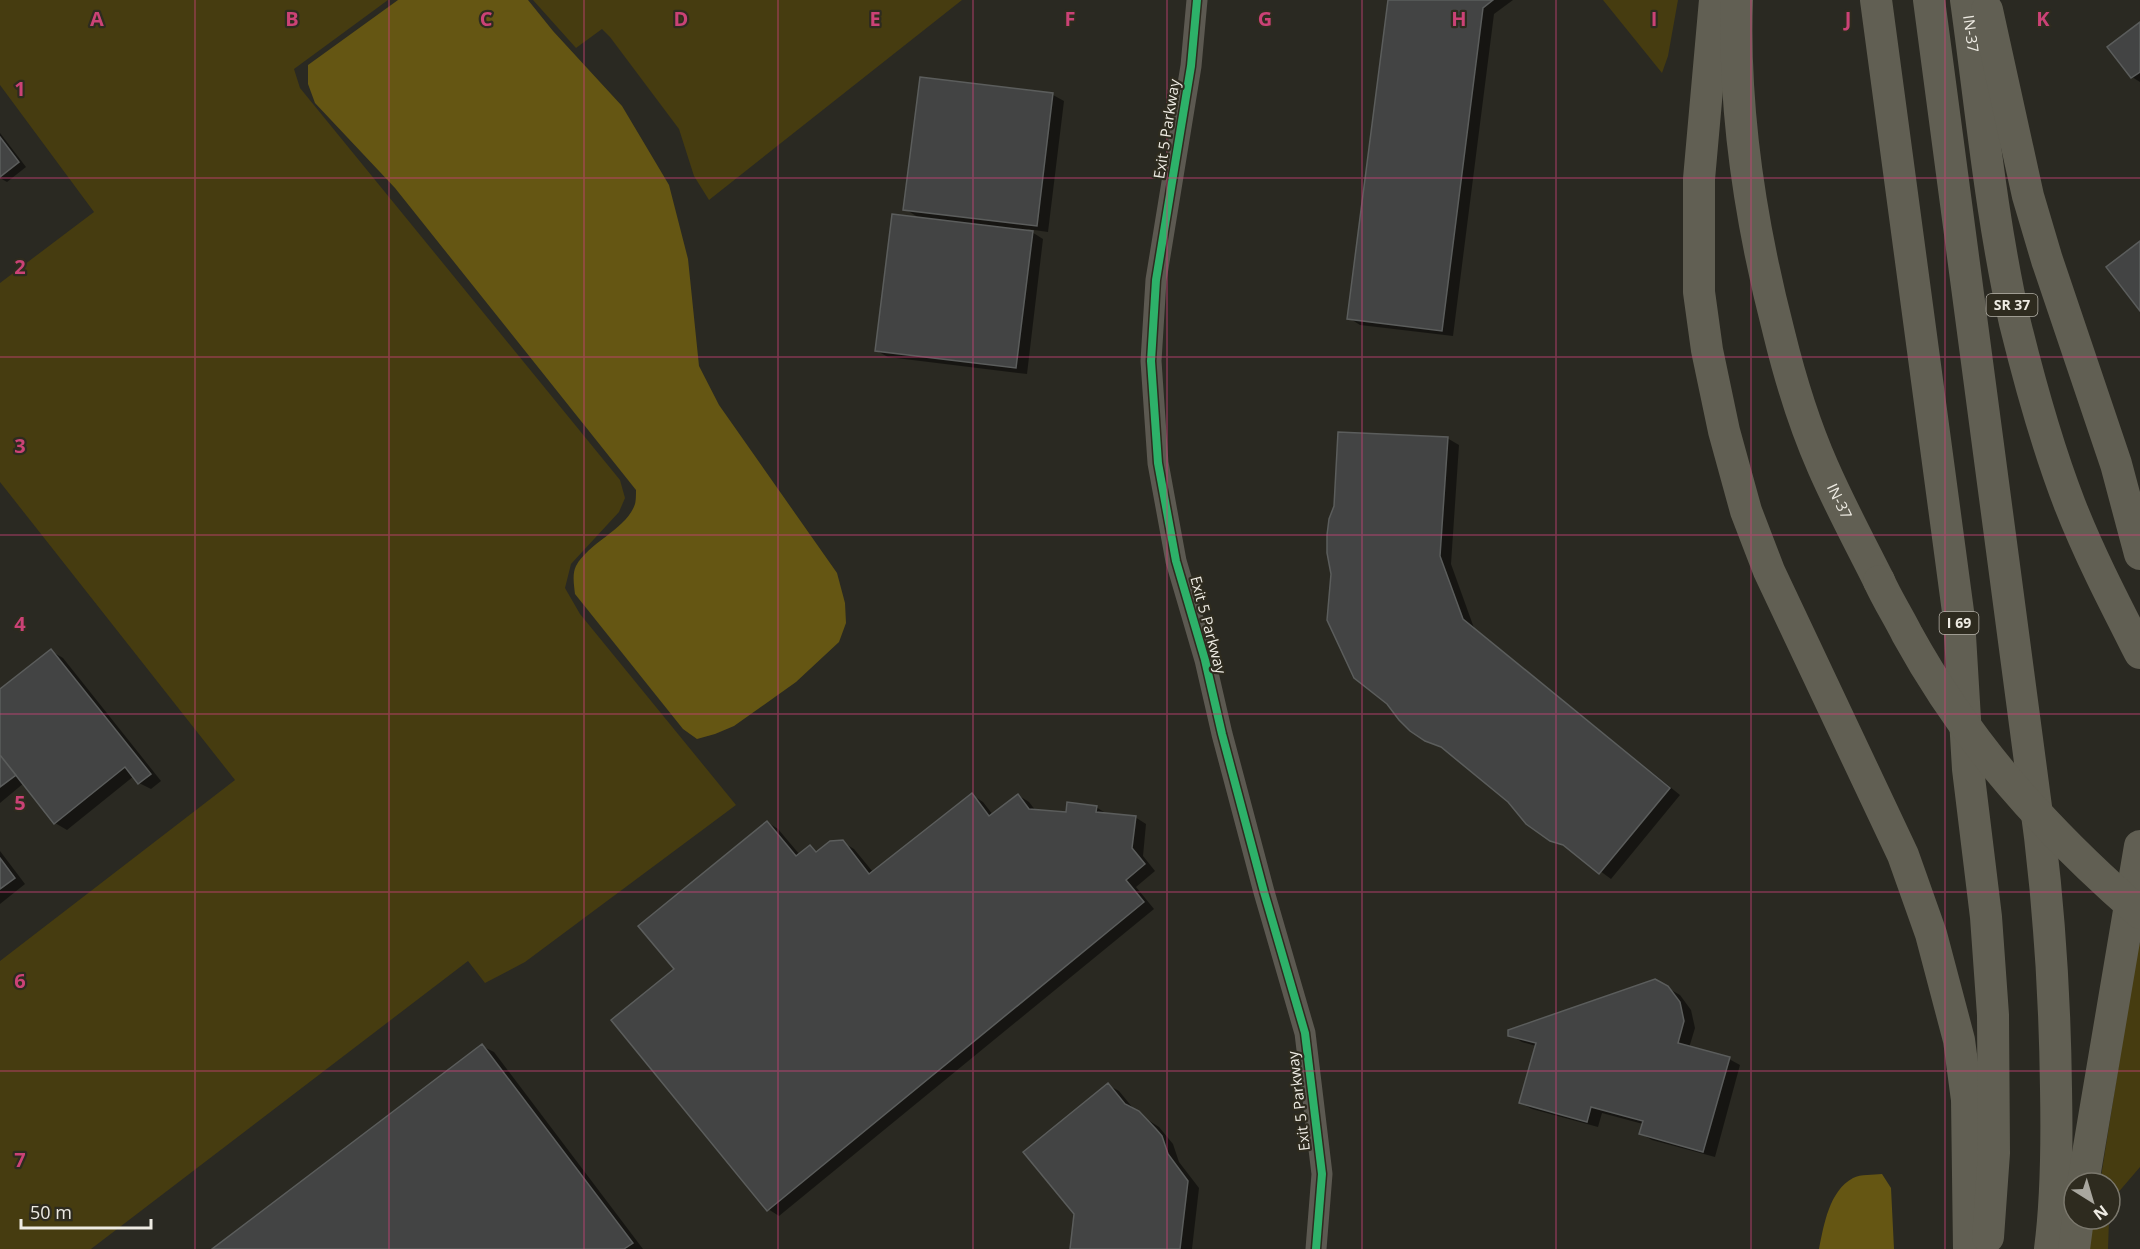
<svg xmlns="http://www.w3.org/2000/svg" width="2140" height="1249" viewBox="0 0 2140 1249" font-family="'Open Sans',sans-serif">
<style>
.green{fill:#463c10}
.water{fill:#655613}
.shadow{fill:#0007}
.building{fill:#434444;stroke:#5b5d5c;stroke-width:1.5}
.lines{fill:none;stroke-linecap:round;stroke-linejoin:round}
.minor{stroke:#5c5951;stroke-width:21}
.highway{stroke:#615f53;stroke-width:32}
.highway-bridge{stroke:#615f53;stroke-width:32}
.cycleway-casing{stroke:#2e2b1f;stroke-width:11}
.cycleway{stroke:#2db169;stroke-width:8}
.grid{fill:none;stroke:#cb4276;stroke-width:1.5;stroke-opacity:0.55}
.labels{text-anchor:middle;stroke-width:4.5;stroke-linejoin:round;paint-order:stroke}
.shield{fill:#2e2b1f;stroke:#b4b1a8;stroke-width:1.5}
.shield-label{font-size:14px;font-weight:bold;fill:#eeebe3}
.street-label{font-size:15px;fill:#eeebe3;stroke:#2e2b1f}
.grid-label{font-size:20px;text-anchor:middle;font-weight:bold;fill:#cb4276;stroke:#2e2b1f;stroke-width:4.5;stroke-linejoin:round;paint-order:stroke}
</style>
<rect width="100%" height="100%" fill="#2a2922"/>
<path class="green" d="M 0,0 L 388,0 L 294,69 L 300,88 L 620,480 L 625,498 L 619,512 L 571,564 L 565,588 L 580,614 L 736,805 L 525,962 L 485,983 L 468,961 L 91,1249 L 0,1249 L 0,961 L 235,780 L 0,482 L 0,283 L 94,212 L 0,85 Z
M 533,0 L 962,0 L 709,200 L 694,176 L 679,129 L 610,37 L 602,29 L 576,48 Z
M 1603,0 L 1678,0 L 1668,56 L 1662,73 Z
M 2138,943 L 2140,944 L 2140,1167 L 2110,1202 L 2110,1207 L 2110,1183 L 2100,1183 Z
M 2094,1219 L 2109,1219 L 2108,1249 L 2089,1249 Z"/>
<path class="water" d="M 398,0 L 528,0 L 553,31 L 622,106 L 669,185 L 688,259 L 699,366 L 719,405 L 837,573 L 845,603 L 846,623 L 839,642 L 796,682 L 734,726 L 715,734 L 697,739 L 683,729 L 575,594 C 574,585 572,574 576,566 C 589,542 627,529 635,504 C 636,501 636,494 636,490 L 395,188 L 315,103 L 308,84 L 308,65 Z
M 1882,1174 L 1891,1188 L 1894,1249 L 1819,1249 C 1824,1225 1829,1191 1853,1178 C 1861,1174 1873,1175 1882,1174 Z"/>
<path class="shadow" d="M 1390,0 L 1513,0 L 1494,14 L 1453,336 L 1360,325 L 1349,318 Z
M 2140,24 L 2140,82 L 2132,77 Z
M 1053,95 L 1064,101 L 1048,232 L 1027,229 L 1043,239 L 1027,374 L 888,357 L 877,351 L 921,219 L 905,209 Z
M 0,133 L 26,167 L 7,182 L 0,178 Z
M 1447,438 L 1459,445 L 1451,564 L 1474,628 L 1680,795 L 1611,879 L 1570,849 L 1551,840 L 1509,801 L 1447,750 L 1426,740 Z
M 51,651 L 63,658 L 161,781 L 151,789 L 139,783 L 134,776 L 67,830 L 55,823 L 24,783 L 0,803 L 0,691 Z
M 972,795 L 983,802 L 993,815 L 1018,795 L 1029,802 L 1036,811 L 1067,814 L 1096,807 L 1107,814 L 1135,817 L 1146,824 L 1143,856 L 1155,871 L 1136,887 L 1154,909 L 779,1216 L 768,1209 L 676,969 L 767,822 L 778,829 L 800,855 L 810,847 L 819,852 L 842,842 L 854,849 L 873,872 Z
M 0,851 L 25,884 L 0,904 Z
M 1655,981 L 1680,995 L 1691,1010 L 1695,1028 L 1689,1048 L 1729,1059 L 1740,1065 L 1715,1157 L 1652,1140 L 1641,1134 L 1643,1124 L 1602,1113 L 1598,1127 L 1532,1109 L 1520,1103 L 1536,1046 L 1522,1042 L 1510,1035 Z
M 482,1046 L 494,1052 L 643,1249 L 214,1249 Z
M 1108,1085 L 1119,1091 L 1137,1113 L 1159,1127 L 1173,1144 L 1179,1162 L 1199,1188 L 1192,1249 L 1071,1249 Z"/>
<path class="building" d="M 1388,0 L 1493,0 L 1483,8 L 1442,331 L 1347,319 Z
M 2140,22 L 2140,72 L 2131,78 L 2107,47 Z
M 920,77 L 1053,93 L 1037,226 L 903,210 Z
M 0,137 L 19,162 L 0,177 Z
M 892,214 L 1033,231 L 1016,368 L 875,351 Z
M 2140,241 L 2140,311 L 2106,267 Z
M 1338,432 L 1448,437 L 1440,556 L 1463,619 L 1670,788 L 1599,874 L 1563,845 L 1550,841 L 1526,824 L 1508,802 L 1441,747 L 1425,741 L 1410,731 L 1399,720 L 1387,704 L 1354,678 L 1327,620 L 1331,574 L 1327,553 L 1327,535 L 1329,519 L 1334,506 Z
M 51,649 L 151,774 L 138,784 L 125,767 L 54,824 L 0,755 L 0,689 Z
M 0,755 L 16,775 L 0,787 Z
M 972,793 L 989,816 L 1018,794 L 1029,809 L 1066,812 L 1067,802 L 1097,806 L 1096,812 L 1136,816 L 1132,848 L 1145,864 L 1126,880 L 1144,902 L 767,1211 L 611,1020 L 674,969 L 638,926 L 767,821 L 796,856 L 810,845 L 816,852 L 830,841 L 843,840 L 869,874 Z
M 0,858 L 15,878 L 0,889 Z
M 1655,979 L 1668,986 L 1680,1002 L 1684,1021 L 1678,1043 L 1730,1057 L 1703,1152 L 1639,1134 L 1643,1121 L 1591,1107 L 1587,1122 L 1519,1103 L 1536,1043 L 1508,1036 L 1508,1030 Z
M 482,1044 L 633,1243 L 624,1249 L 212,1249 Z
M 1108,1083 L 1125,1104 L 1139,1111 L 1156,1129 L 1162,1136 L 1168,1154 L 1188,1181 L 1180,1249 L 1070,1249 L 1074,1214 L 1023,1152 Z"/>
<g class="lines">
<path class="minor" d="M 1197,0 L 1191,66 L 1156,280 L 1151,361 L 1158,463 L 1176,561 L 1205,660 L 1222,734 L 1264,892 L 1305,1033 L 1322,1174 L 1316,1249"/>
<g class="highway">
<path d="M 1715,0 L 1699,179 L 1699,292 L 1707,350 L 1724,431 L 1746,511 L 1769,571 L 1903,855 L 1931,934 L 1959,1040 L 1967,1100 L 1969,1249"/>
<path id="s1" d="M 1737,0 C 1733,112 1751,225 1779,333 C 1790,378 1804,424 1823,467 C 1840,506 1860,543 1879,581"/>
<path d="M 1876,0 L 1959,619 L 1968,769 L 1986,917 L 1993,1015 L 1994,1153 L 1988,1237"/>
<path d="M 1929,0 L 2040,837 C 2050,921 2055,1004 2056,1089 C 2057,1142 2057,1196 2050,1249"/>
<path id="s2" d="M 1966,0 C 1981,108 1991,217 2015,323 C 2030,384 2047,446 2070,505 C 2090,556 2115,604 2140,653"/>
<path d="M 1987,10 L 2028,196 L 2047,260 L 2116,464 L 2140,554"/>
<path d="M 2083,1183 L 2140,846"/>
<path d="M 2074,1249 L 2078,1219"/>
</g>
<path class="highway-bridge" d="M 1879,581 C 1887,599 1898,616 1907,634 C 1968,745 2045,830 2140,913"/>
<g class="cycleway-casing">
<path id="cycleway" d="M 1197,0 L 1191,66 L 1156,280 L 1151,361 L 1158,463 L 1176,561 L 1205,660 L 1222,734 L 1264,892 L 1305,1033 L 1322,1174 L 1316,1249"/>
</g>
<use href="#cycleway" class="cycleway"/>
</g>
<path class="grid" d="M 195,0 L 195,1249M 389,0 L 389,1249M 584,0 L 584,1249M 778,0 L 778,1249M 973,0 L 973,1249M 1167,0 L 1167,1249M 1362,0 L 1362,1249M 1556,0 L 1556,1249M 1751,0 L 1751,1249M 1945,0 L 1945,1249M 0,178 L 2140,178M 0,357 L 2140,357M 0,535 L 2140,535M 0,714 L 2140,714M 0,892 L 2140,892M 0,1071 L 2140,1071"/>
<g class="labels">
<g class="shield">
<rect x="1986.5" y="294" width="51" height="22" rx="4.5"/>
<rect x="1939.5" y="612" width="39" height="22" rx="4.5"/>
</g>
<g class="shield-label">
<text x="2012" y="310">SR 37</text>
<text x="1959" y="628">I 69</text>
</g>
<g class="street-label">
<text dy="5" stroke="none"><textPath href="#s2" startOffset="34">IN-37</textPath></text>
<text transform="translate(1167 129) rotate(-81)" y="5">Exit 5 Parkway</text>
<text dy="5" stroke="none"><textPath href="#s1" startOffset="516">IN-37</textPath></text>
<text transform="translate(1208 625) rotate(75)" y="5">Exit 5 Parkway</text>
<text transform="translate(1299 1101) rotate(-97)" y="5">Exit 5 Parkway</text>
</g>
</g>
<g class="grid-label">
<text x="97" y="26">A</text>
<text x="292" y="26">B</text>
<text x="486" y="26">C</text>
<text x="681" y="26">D</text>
<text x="875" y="26">E</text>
<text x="1070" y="26">F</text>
<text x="1265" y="26">G</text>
<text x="1459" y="26">H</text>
<text x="1654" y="26">I</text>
<text x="1848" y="26">J</text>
<text x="2043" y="26">K</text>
<text x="20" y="96">1</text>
<text x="20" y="274">2</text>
<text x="20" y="453">3</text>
<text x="20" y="631">4</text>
<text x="20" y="810">5</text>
<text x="20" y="988">6</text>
<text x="20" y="1167">7</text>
</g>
<g transform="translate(2092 1201) rotate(143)"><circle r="28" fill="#2e2b1f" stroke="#7b786d" stroke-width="1.5"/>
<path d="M0-4.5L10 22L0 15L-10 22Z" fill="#a9a79f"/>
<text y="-9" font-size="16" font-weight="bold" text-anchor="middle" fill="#eeebe3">N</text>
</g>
<path d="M21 1219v9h130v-9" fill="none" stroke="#eeebe3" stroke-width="3"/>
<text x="30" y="1219" font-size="18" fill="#eeebe3" stroke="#2e2b1f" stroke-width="4.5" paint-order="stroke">50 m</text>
</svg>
